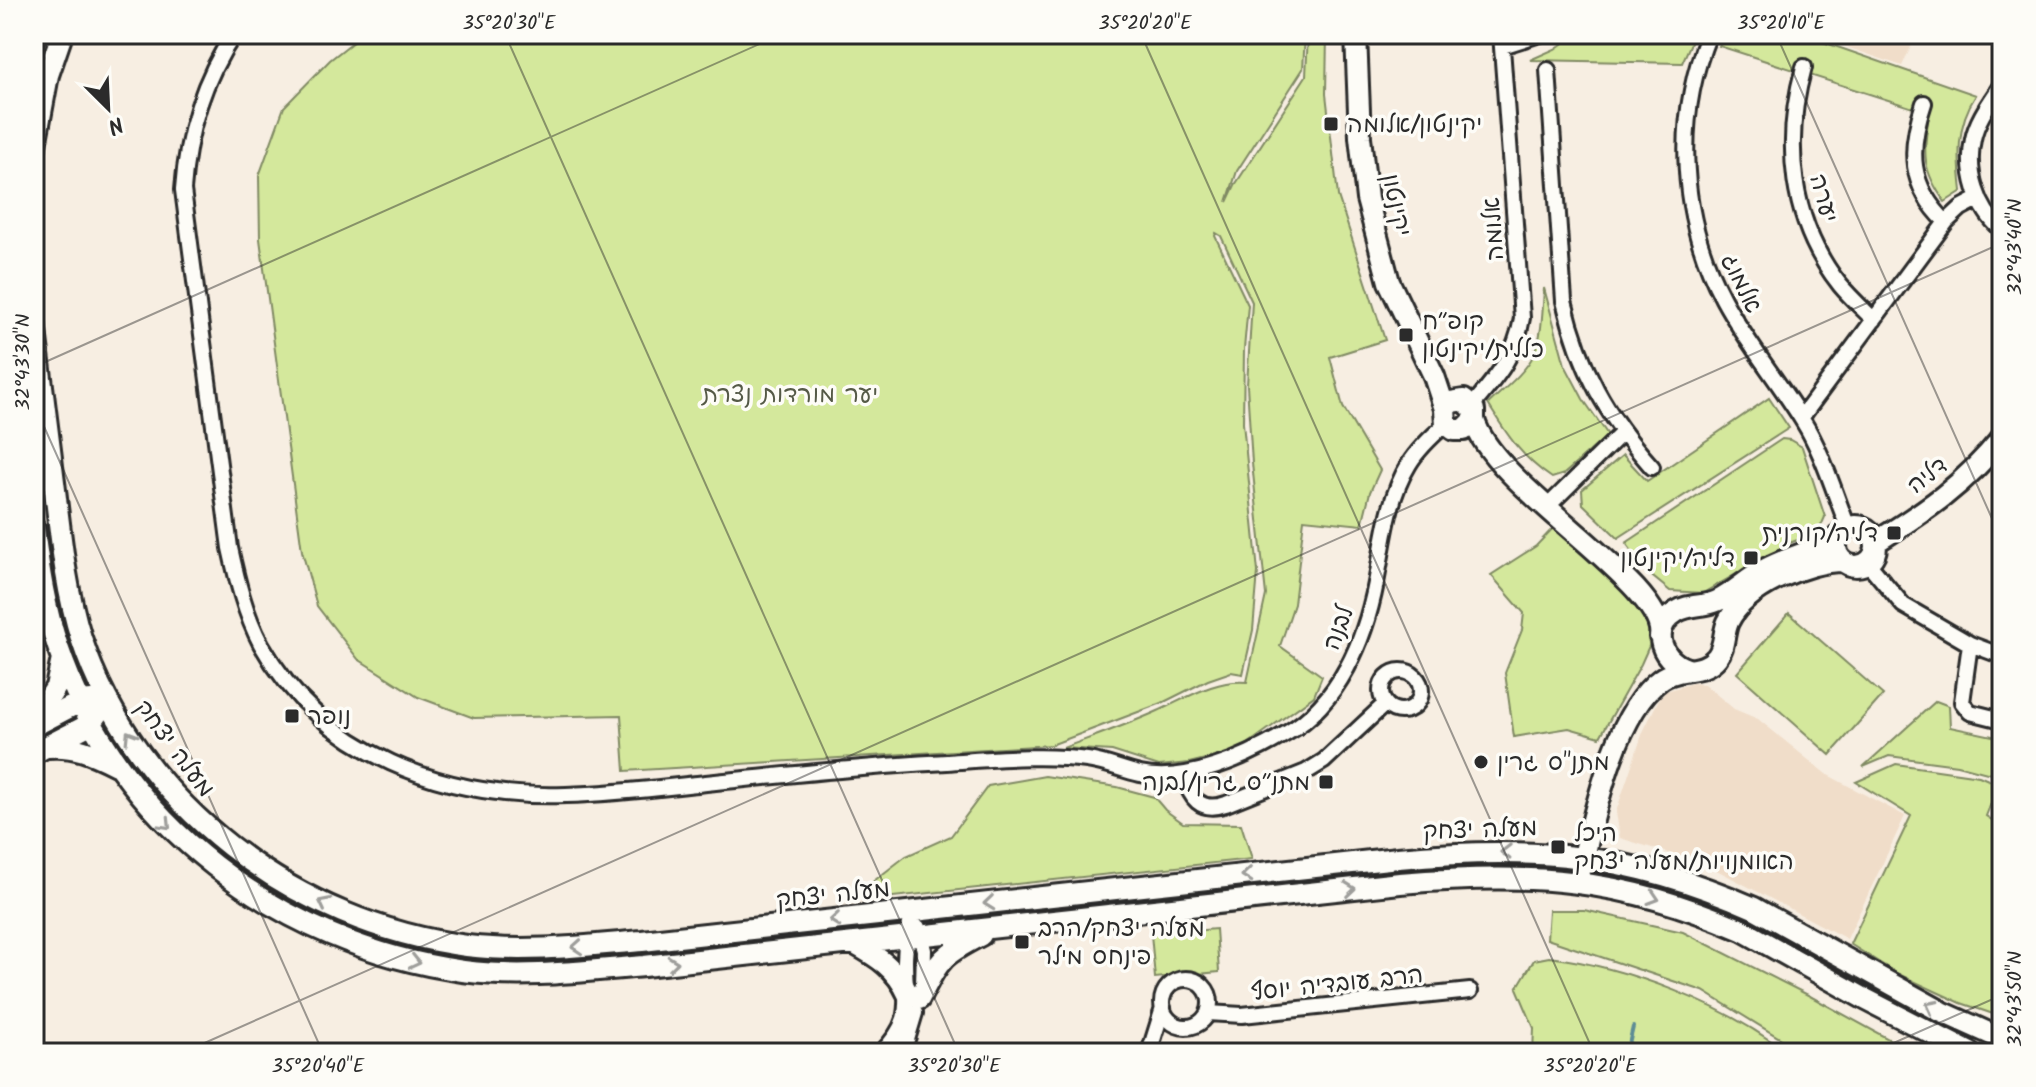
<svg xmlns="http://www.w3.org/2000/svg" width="2036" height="1087" viewBox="0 0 2036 1087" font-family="Kalam,'Playpen Sans Hebrew',sans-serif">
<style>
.built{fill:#f0ddc9}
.green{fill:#d4e89c;stroke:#808a64;stroke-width:2}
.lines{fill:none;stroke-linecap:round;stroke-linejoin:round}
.stream{stroke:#5d8c95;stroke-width:4}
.street-casing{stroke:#2b2b2b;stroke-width:20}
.secondary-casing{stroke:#2b2b2b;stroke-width:26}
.street{stroke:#fdfcf7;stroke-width:14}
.secondary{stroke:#fdfcf7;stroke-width:20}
.oneway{stroke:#9e9e9b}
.ticks{fill:none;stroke:#2b2b2b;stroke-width:2;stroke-opacity:0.45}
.poi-dot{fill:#2b2b2b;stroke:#fdfcf7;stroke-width:3}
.labels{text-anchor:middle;stroke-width:7;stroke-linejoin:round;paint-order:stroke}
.poi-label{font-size:24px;fill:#2b2b2b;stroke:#fdfcf7;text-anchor:start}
.street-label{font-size:24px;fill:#2b2b2b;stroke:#fdfcf7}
.park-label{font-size:24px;fill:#555a47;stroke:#fdfcf7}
.neatline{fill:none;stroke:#2b2b2b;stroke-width:3}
.ticks-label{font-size:20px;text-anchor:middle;fill:#2b2b2b}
</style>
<rect width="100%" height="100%" fill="#f7eee2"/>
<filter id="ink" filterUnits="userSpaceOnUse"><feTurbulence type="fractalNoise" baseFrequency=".0125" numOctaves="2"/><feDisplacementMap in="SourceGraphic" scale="16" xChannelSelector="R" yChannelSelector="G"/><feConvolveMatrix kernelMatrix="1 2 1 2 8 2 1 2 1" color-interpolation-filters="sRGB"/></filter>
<g filter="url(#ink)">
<path class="built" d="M 1809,34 L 1917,34 L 1902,66 Z
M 1693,683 L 1704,684 L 1734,709 L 1758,719 L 1826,774 L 1905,816 L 1847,939 L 1707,865 L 1620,838 L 1616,812 L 1643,732 L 1658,701 L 1666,691 Z"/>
<path class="green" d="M 363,34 L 1305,34 L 1303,69 L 1237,171 L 1227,202 L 1235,185 L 1306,76 L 1308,34 L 1327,34 L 1326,94 L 1338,196 L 1385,340 L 1330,357 L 1343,407 L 1380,470 L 1370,492 L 1362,525 L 1304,519 L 1294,604 L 1280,646 L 1322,676 L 1314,696 L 1238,751 L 1189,763 L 1159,766 L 1112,751 L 1063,748 C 1095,736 1127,725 1158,711 C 1187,698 1215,679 1247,682 L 1266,595 L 1252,463 L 1247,385 L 1252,302 L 1221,236 L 1216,233 L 1215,236 L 1248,305 L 1244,349 L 1243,423 L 1258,572 L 1253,630 L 1243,674 L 1231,672 L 1208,680 L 1162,703 L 1051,745 L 625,771 L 621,715 L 474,718 L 418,697 L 358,659 L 317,606 L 302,551 L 260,239 L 259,176 L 284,107 L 330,60 Z
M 1576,34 L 1695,34 L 1682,63 L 1530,60 L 1555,49 Z
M 1724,34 L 1800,34 L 1976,95 C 1956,125 1958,157 1962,191 L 1945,202 C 1920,167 1924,153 1929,113 L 1719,46 Z
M 1544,288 L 1565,365 L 1583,399 L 1608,435 L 1564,474 L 1552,478 C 1522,458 1507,435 1488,404 C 1539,358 1540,358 1544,288 Z
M 1769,398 L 1789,428 L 1618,538 L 1583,504 L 1582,490 L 1623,455 L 1647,481 Z
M 1782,439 L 1790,440 L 1802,447 L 1825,517 L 1818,533 L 1792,542 L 1703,593 L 1670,591 L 1648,573 L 1626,543 Z
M 1556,525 L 1651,617 L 1653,637 L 1641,664 L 1600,737 L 1569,728 L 1514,737 L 1505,673 L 1522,630 L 1524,613 L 1491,575 L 1536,546 Z
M 1789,613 L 1883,695 L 1830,755 L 1737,673 Z
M 1936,701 L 1949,706 L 1950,727 L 2002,738 L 2002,825 L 1995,816 L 2000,788 L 1995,775 L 1957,765 L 1889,756 L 1863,767 Z
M 1896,764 L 1979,776 L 1993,782 L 1993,798 L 1986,816 L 1995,822 L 2002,843 L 2002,1017 L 1961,1003 L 1896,973 L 1850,944 L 1911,816 L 1856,782 Z
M 1045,776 L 1117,787 L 1154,797 L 1165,810 L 1183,823 L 1241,824 L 1252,859 L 865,900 L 866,887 L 906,856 L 951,836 L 988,786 Z
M 1549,910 L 1584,910 L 1683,932 L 1808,995 L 1914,1053 L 1804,1053 L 1703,991 L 1547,939 Z
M 1216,929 L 1219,972 L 1155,978 L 1151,934 Z
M 1549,957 C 1627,967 1725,1004 1787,1053 L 1533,1053 L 1534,1028 L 1517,988 L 1534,960 Z
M 1238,1047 L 1352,1047 L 1378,1053 L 1219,1053 Z"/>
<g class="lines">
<path class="stream" d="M 1627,1053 L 1633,1027"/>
<g class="street-casing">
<path id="street" d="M 234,34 C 202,81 187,133 183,190 L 230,548 C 237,580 245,614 261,644 C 323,755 444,799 566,795 C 613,794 660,788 706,783 C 786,775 866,766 947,762 C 993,759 1041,754 1087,760 C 1105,762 1122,770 1140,774 C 1187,784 1247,757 1287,733 C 1339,703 1365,640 1376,583 C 1384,543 1387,500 1409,464 C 1419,448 1432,436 1446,424
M 1709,34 C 1674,119 1680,218 1723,299 C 1746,342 1777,379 1803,421 C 1823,453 1834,492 1848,527
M 1502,46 L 1540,34
M 1804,67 C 1783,142 1790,222 1840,285 C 1850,297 1863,309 1874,320
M 1548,70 L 1564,301 C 1580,369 1606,415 1652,467
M 2002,84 C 1991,101 1977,119 1973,139 C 1966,171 1977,209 2002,230
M 1924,103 C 1908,150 1909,186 1946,222
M 1472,406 C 1496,378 1516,355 1522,318 L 1501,34
M 1801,418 L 1946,222 L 1961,208 L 1978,199
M 1546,508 L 1622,433
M 1867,562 L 1903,605 L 1970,644 L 2002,656
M 1970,644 L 1962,702 L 1970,712 L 2002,720
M1381 691a20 20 0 1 1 40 0a20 20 0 1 1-40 0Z
M 1184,775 C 1190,798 1200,813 1226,804 L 1306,772 L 1324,761 L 1385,704
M 918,927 L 924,950 L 923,986
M1162 1003a24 24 0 1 1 48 0a24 24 0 1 1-48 0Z
M 1208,1013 L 1242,1015 L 1470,991
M 881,1053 C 915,1019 905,1003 905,961 C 905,944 909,928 913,912
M 903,1053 L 915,1013
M 1149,1053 L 1163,1008"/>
</g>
<g class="secondary-casing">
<path id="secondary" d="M 1356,34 L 1360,137 L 1367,199 L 1389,282 L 1434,376 L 1445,409 L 1446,424 L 1454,430 L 1464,430 L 1474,420 L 1474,410 L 1464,400 L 1451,402 L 1445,409
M 34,36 L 35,34
M 34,151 L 48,75 L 62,34
M 34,322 C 41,378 48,434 55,490 C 61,540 66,590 81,638 C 136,805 296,924 467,946 C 525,953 584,946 642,941 L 1398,858 C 1534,846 1627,852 1754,908 L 1942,1012 L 2002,1039
M 1474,420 C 1492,486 1669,586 1660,637
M1836 546a20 20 0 1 1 40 0a20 20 0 1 1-40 0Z
M 34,529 C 39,569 45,609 58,647 C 117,823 281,946 463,971 C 523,979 584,971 644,966 L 1400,883 C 1531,872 1620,877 1742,930 L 1865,999 L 1970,1053
M 1876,542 C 1927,510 1963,486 2002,438
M 1691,670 C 1662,664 1648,629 1676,612 C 1688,604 1704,607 1717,601 C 1734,593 1747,579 1764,570 C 1787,557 1814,552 1837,538
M 34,722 L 56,687 L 62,659
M 34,726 L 80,702 L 92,701
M 48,747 C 75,745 92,753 116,765
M 34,753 L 92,723 L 98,714
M 1581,869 C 1594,815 1615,712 1661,679 C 1678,666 1703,675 1717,657 C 1725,647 1723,633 1728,622 C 1745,587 1806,561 1843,561
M 853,943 C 878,957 896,968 908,994
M 919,999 C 940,959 940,956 981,935"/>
</g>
<use href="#street" class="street"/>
<use href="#secondary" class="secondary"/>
</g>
<defs><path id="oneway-chevron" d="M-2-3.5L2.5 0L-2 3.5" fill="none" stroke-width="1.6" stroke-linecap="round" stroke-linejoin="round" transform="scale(2)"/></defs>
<g class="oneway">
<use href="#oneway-chevron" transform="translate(130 736) rotate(-122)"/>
<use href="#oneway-chevron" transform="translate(166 824) rotate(46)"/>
<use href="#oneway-chevron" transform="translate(1506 852) rotate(-179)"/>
<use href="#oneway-chevron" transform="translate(1247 875) rotate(174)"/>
<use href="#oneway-chevron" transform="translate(1350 889) rotate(-6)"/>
<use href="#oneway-chevron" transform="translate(1654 898) rotate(18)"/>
<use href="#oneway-chevron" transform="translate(324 903) rotate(-153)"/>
<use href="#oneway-chevron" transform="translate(989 903) rotate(174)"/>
<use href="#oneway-chevron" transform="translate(835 920) rotate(174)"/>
<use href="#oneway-chevron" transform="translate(577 947) rotate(176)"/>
<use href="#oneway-chevron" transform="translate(415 962) rotate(13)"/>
<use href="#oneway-chevron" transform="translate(673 963) rotate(-6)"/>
<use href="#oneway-chevron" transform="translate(1931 1006) rotate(-152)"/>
</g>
</g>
<path class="ticks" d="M 505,34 L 959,1053M 1141,34 L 1594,1053M 1776,34 L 2002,541M 34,367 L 782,34M 34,404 L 323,1053M 182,1053 L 2002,243M 1871,1053 L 2002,995"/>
<g class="poi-dot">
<rect x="1323" y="116" width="16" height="16" rx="4"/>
<rect x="1398" y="327" width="16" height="16" rx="4"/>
<rect x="1886" y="525" width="16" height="16" rx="4"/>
<rect x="1743" y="550" width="16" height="16" rx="4"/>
<rect x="284" y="708" width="16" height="16" rx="4"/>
<circle cx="1481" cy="762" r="8"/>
<rect x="1318" y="774" width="16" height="16" rx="4"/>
<rect x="1550" y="839" width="16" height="16" rx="4"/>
<rect x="1014" y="934" width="16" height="16" rx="4"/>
</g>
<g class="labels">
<g class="poi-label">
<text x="1347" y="132">יקינטון/אלומה</text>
<text x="1422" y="329">קופ״ח<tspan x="1422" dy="28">כללית/יקינטון</tspan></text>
<text x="1878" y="541" text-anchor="end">דליה/קורנית</text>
<text x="1735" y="566" text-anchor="end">דליה/יקינטון</text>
<text x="308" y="724">נופר</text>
<text x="1497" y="770">מתנ"ס גרין</text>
<text x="1310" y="790" text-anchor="end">מתנ״ס גרין/לבנה</text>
<text x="1574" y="841">היכל<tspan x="1574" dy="28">האומנויות/מעלה יצחק</tspan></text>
<text x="1038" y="936">מעלה יצחק/הרב<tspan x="1038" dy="28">פינחס מילר</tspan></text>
</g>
<g class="street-label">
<text transform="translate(1824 198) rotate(75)" y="8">יערה</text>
<text transform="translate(1397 205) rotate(78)" y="8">יקינטון</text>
<text transform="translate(1493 229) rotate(-94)" y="8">אלומה</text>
<text transform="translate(1742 283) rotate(64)" y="8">אלמוג</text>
<text transform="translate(1927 475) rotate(-38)" y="8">דליה</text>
<text transform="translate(1338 628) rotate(-69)" y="8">לבנה</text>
<text transform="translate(175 748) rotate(53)" y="8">מעלה יצחק</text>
<text transform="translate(1480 829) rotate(-2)" y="8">מעלה יצחק</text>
<text transform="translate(833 894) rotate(-6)" y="8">מעלה יצחק</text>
<text transform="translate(1337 983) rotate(-6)" y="8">הרב עובדיה יוסף</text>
</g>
<g class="park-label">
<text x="790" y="402">יער מורדות נצרת</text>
</g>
</g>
<rect width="2036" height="1087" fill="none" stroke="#fdfcf7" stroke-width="88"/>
<g transform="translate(108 108) rotate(156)" stroke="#fdfcf7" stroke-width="6" paint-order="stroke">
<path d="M0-6L14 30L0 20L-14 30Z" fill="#2b2b2b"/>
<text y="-12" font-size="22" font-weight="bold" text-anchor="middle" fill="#2b2b2b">N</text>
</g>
<rect x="44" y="44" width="1948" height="999" class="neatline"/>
<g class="ticks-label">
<text x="509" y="29">35°20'30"E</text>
<text x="1145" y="29">35°20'20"E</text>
<text x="1781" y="29">35°20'10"E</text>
<text transform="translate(2014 247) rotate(-90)" y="7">32°43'40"N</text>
<text transform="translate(22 362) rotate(-90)" y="7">32°43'30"N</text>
<text transform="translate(2014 999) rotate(-90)" y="7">32°43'50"N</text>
<text x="318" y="1072">35°20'40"E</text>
<text x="954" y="1072">35°20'30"E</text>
<text x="1590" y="1072">35°20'20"E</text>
</g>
</svg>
